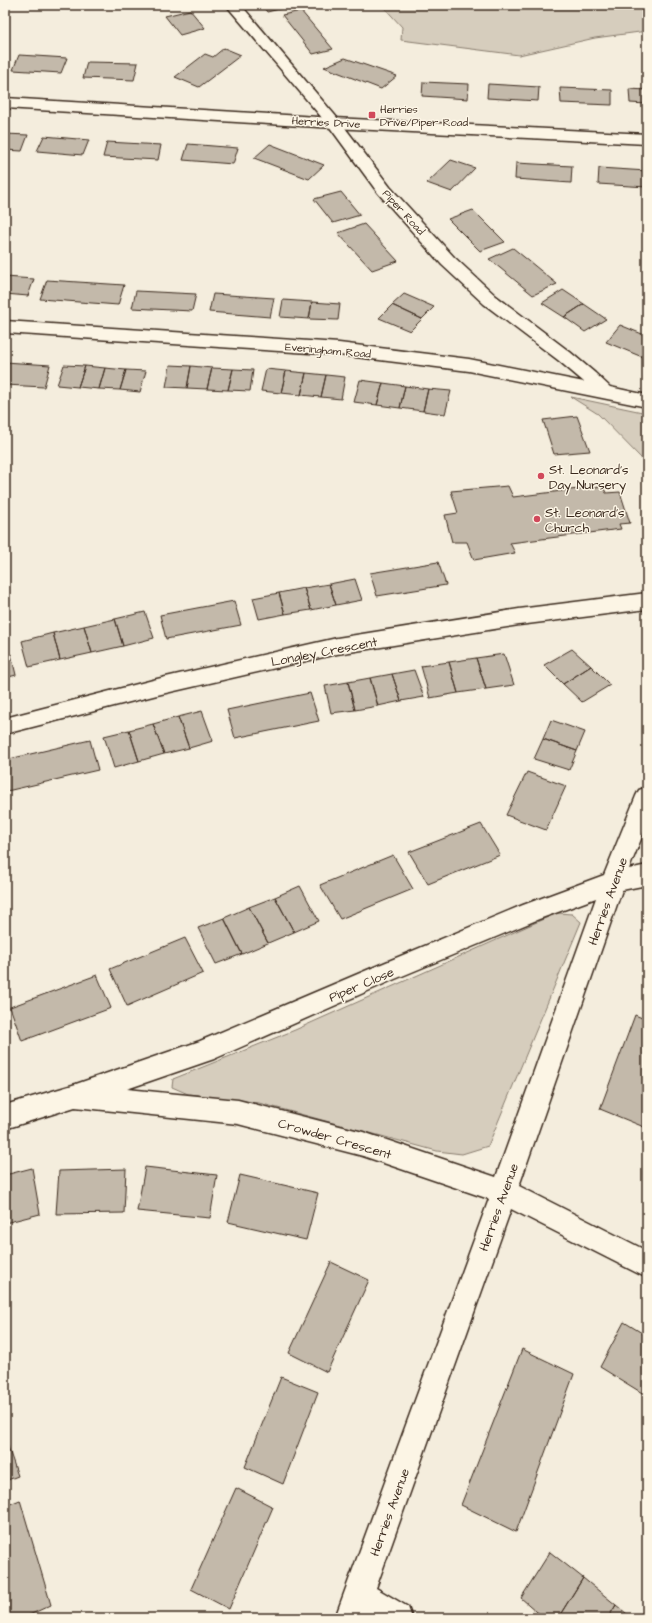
<svg xmlns="http://www.w3.org/2000/svg" width="652" height="1623" viewBox="0 0 652 1623" font-family="'Architects Daughter',sans-serif">
<style>
.green{fill:#d6cdbd;stroke:#887c6e}
.building{fill:#c3b9aa;stroke:#3b2a1e}
.lines{fill:none;stroke-linecap:round;stroke-linejoin:round}
.minor-casing{stroke:#3b2a1e;stroke-width:3}
.tertiary-casing{stroke:#3b2a1e;stroke-width:3}
.minor{fill:#fcf5e5;fill-rule:evenodd}
.tertiary{fill:#fcf5e5;fill-rule:evenodd}
.poi-dot{fill:#d1495b;stroke:#fcf5e5;stroke-width:1.5}
.labels{text-anchor:middle;stroke-width:3;stroke-linejoin:round;paint-order:stroke}
.far-poi-label{font-size:11px;fill:#3b2a1e;stroke:#fcf5e5;text-anchor:start}
.far-street-label{font-size:11px;fill:#3b2a1e;stroke:#fcf5e5}
.poi-label{font-size:13px;fill:#3b2a1e;stroke:#fcf5e5;text-anchor:start}
.street-label{font-size:13px;fill:#3b2a1e;stroke:#fcf5e5}
</style>
<rect width="100%" height="100%" fill="#f4eddd"/>
<filter id="ink" filterUnits="userSpaceOnUse"><feTurbulence type="fractalNoise" baseFrequency=".025" numOctaves="2"/><feDisplacementMap in="SourceGraphic" scale="8" xChannelSelector="R" yChannelSelector="G"/><feConvolveMatrix kernelMatrix="1 2 1 2 8 2 1 2 1" color-interpolation-filters="sRGB"/></filter>
<g filter="url(#ink)">
<path class="green" d="M 382,5 L 647,5 L 647,31 L 595,38 L 519,55 L 401,40 L 402,27 Z
M 571,397 L 647,413 L 647,470 L 643,460 L 598,414 Z
M 557,913 L 572,914 L 581,922 L 488,1146 L 462,1154 L 437,1151 L 259,1103 L 188,1094 L 172,1087 L 173,1079 L 295,1030 Z"/>
<path class="building" d="M 262,5 L 292,5 L 292,6 L 267,12 Z
M 190,10 L 205,28 L 180,35 L 165,16 Z
M 301,11 L 333,49 L 313,54 L 282,15 Z
M 224,48 L 241,55 L 199,87 L 175,77 L 205,54 L 213,57 Z
M 19,55 L 67,58 L 61,73 L 13,70 Z
M 345,58 L 397,76 L 381,89 L 324,67 Z
M 87,62 L 138,63 L 134,80 L 83,78 Z
M 423,82 L 469,84 L 468,99 L 422,96 Z
M 488,84 L 539,87 L 538,101 L 487,98 Z
M 560,88 L 612,90 L 612,105 L 561,103 Z
M 629,89 L 647,90 L 647,104 L 630,103 Z
M 5,134 L 28,135 L 22,151 L 5,150 Z
M 44,136 L 89,140 L 83,155 L 37,151 Z
M 107,142 L 161,145 L 158,160 L 103,157 Z
M 188,144 L 238,148 L 233,164 L 183,160 Z
M 270,144 L 324,165 L 309,179 L 254,158 Z
M 451,160 L 475,168 L 452,192 L 427,183 Z
M 516,163 L 572,166 L 571,183 L 515,179 Z
M 599,168 L 647,171 L 647,187 L 598,184 Z
M 341,192 L 360,215 L 333,223 L 314,199 Z
M 473,210 L 505,242 L 480,251 L 448,219 Z
M 364,224 L 398,261 L 372,270 L 338,233 Z
M 513,248 L 557,284 L 533,295 L 489,259 Z
M 5,277 L 34,279 L 28,296 L 5,294 Z
M 47,280 L 124,285 L 118,305 L 40,299 Z
M 563,290 L 584,304 L 564,317 L 542,303 Z
M 136,291 L 196,294 L 192,311 L 132,308 Z
M 213,294 L 274,298 L 270,317 L 209,312 Z
M 404,294 L 434,307 L 422,319 L 392,305 Z
M 283,300 L 312,302 L 309,319 L 280,317 Z
M 312,302 L 340,304 L 338,320 L 309,319 Z
M 584,304 L 606,319 L 585,332 L 564,317 Z
M 392,305 L 422,319 L 410,331 L 379,318 Z
M 620,325 L 647,336 L 647,359 L 606,342 Z
M 5,362 L 50,365 L 44,387 L 5,385 Z
M 64,365 L 85,366 L 78,387 L 57,385 Z
M 170,365 L 191,366 L 187,388 L 166,387 Z
M 85,366 L 105,368 L 99,389 L 78,387 Z
M 191,366 L 212,368 L 207,389 L 187,388 Z
M 105,368 L 126,370 L 120,390 L 99,389 Z
M 212,368 L 233,369 L 228,390 L 207,389 Z
M 233,369 L 253,370 L 250,391 L 228,390 Z
M 266,369 L 286,371 L 281,393 L 261,391 Z
M 126,370 L 146,371 L 140,392 L 120,390 Z
M 286,371 L 306,373 L 301,395 L 281,393 Z
M 306,373 L 326,375 L 321,397 L 301,395 Z
M 326,375 L 345,377 L 341,399 L 321,397 Z
M 360,380 L 383,383 L 377,405 L 354,402 Z
M 383,383 L 405,386 L 400,408 L 377,405 Z
M 405,386 L 428,389 L 423,411 L 400,408 Z
M 428,389 L 451,391 L 445,414 L 423,411 Z
M 577,416 L 590,451 L 554,454 L 543,420 Z
M 508,486 L 513,497 L 603,486 L 606,493 L 620,492 L 630,523 L 619,524 L 621,529 L 510,543 L 515,553 L 474,560 L 467,542 L 452,542 L 445,515 L 458,513 L 451,491 Z
M 438,562 L 446,585 L 377,596 L 370,573 Z
M 355,579 L 362,600 L 336,605 L 329,584 Z
M 329,584 L 336,605 L 311,610 L 304,588 Z
M 304,588 L 311,610 L 285,614 L 279,593 Z
M 279,593 L 285,614 L 259,619 L 253,598 Z
M 234,601 L 241,625 L 166,639 L 160,615 Z
M 145,612 L 154,638 L 123,646 L 115,619 Z
M 115,619 L 123,646 L 92,653 L 84,626 Z
M 84,626 L 92,653 L 60,660 L 53,633 Z
M 53,633 L 60,660 L 29,667 L 22,641 Z
M 572,649 L 591,666 L 563,684 L 544,665 Z
M 11,654 L 16,675 L 5,678 L 5,655 Z
M 504,654 L 514,685 L 486,689 L 476,658 Z
M 476,658 L 486,689 L 458,693 L 449,662 Z
M 449,662 L 458,693 L 430,698 L 421,666 Z
M 591,666 L 610,685 L 582,702 L 563,684 Z
M 414,670 L 424,697 L 401,701 L 392,674 Z
M 392,674 L 401,701 L 378,706 L 370,678 Z
M 370,678 L 378,706 L 355,710 L 348,682 Z
M 348,682 L 355,710 L 331,713 L 325,686 Z
M 310,693 L 319,721 L 235,738 L 227,710 Z
M 202,711 L 213,741 L 189,748 L 178,717 Z
M 178,717 L 189,748 L 164,754 L 153,724 Z
M 551,720 L 585,732 L 577,751 L 543,739 Z
M 153,724 L 164,754 L 139,761 L 129,730 Z
M 129,730 L 139,761 L 114,768 L 104,736 Z
M 543,739 L 577,751 L 569,770 L 534,759 Z
M 90,740 L 98,770 L 7,791 L 5,780 L 5,760 Z
M 527,772 L 566,786 L 546,830 L 506,815 Z
M 481,824 L 500,855 L 428,884 L 409,852 Z
M 393,855 L 413,889 L 340,919 L 320,885 Z
M 300,886 L 319,921 L 294,932 L 275,897 Z
M 275,897 L 294,932 L 268,943 L 249,907 Z
M 249,907 L 268,943 L 242,954 L 224,918 Z
M 224,918 L 242,954 L 216,964 L 198,928 Z
M 185,938 L 203,973 L 127,1006 L 110,969 Z
M 97,975 L 111,1008 L 22,1041 L 10,1007 Z
M 635,1015 L 647,1020 L 647,1118 L 644,1127 L 600,1109 Z
M 145,1167 L 217,1175 L 210,1218 L 137,1211 Z
M 32,1168 L 40,1214 L 5,1223 L 5,1175 Z
M 126,1169 L 124,1213 L 56,1214 L 59,1171 Z
M 240,1175 L 318,1193 L 306,1240 L 228,1222 Z
M 331,1262 L 369,1280 L 327,1372 L 289,1353 Z
M 624,1322 L 647,1336 L 647,1396 L 600,1367 Z
M 522,1349 L 574,1374 L 516,1532 L 461,1505 Z
M 281,1377 L 318,1392 L 283,1484 L 245,1467 Z
M 5,1438 L 18,1476 L 5,1481 Z
M 236,1488 L 273,1507 L 229,1609 L 191,1589 Z
M 20,1500 L 51,1605 L 23,1618 L 6,1618 L 5,1613 L 5,1506 Z
M 550,1552 L 583,1578 L 558,1618 L 544,1618 L 521,1598 Z
M 583,1578 L 616,1605 L 608,1618 L 558,1618 Z
M 616,1605 L 632,1618 L 608,1618 Z"/>
<g class="lines">
<g class="minor-casing">
<path id="minor" d="M 226,5 L 241,5 L 339,120 L 390,187 L 454,257 L 496,296 L 570,352 L 595,373 L 610,387 L 647,395 L 647,407 L 469,371 L 339,355 L 5,333 L 5,321 L 339,343 L 469,359 L 584,382 L 558,360 L 484,304 L 442,265 L 378,193 L 329,126 Z
M 647,593 L 647,609 L 519,625 L 337,654 L 157,695 L 5,734 L 5,718 L 157,679 L 337,638 L 519,609 Z
M 647,787 L 647,824 L 629,869 L 647,865 L 647,885 L 622,890 L 519,1186 L 647,1251 L 647,1278 L 511,1209 L 376,1588 L 408,1607 L 412,1618 L 369,1618 L 366,1616 L 365,1618 L 335,1618 L 489,1199 L 363,1156 L 238,1124 L 75,1107 L 5,1129 L 5,1105 L 76,1084 L 200,1041 L 379,965 L 523,905 L 604,875 L 636,796 L 639,790 ZM 596,898 L 496,1177 L 363,1132 L 238,1100 L 127,1089 L 214,1059 L 395,979 L 539,919 Z"/>
</g>
<g class="tertiary-casing">
<path id="tertiary" d="M 5,98 L 334,118 L 647,134 L 647,144 L 334,128 L 5,108 Z"/>
</g>
<use href="#minor" class="minor"/>
<use href="#tertiary" class="tertiary"/>
</g>
</g>
<g class="poi-dot">
<rect x="368" y="111" width="8" height="8" rx="2"/>
<circle cx="541" cy="476" r="4"/>
<circle cx="537" cy="519" r="4"/>
</g>
<g class="labels">
<g class="far-poi-label">
<text x="380" y="113">Herries<tspan x="380" dy="13">Drive/Piper Road</tspan></text>
</g>
<g class="far-street-label">
<text transform="translate(326 122) rotate(3)" y="4">Herries Drive</text>
<text transform="translate(404 212) rotate(48)" y="4">Piper Road</text>
<text transform="translate(328 350) rotate(5)" y="4">Everingham Road</text>
</g>
<g class="poi-label">
<text x="549" y="474">St. Leonard's<tspan x="549" dy="15">Day Nursery</tspan></text>
<text x="545" y="517">St. Leonard's<tspan x="545" dy="15">Church</tspan></text>
</g>
<g class="street-label">
<text transform="translate(324 651) rotate(-11)" y="5">Longley Crescent</text>
<text transform="translate(607 901) rotate(-70)" y="5">Herries Avenue</text>
<text transform="translate(361 984) rotate(-23)" y="5">Piper Close</text>
<text transform="translate(335 1138) rotate(16)" y="5">Crowder Crescent</text>
<text transform="translate(498 1207) rotate(-70)" y="5">Herries Avenue</text>
<text transform="translate(389 1512) rotate(-70)" y="5">Herries Avenue</text>
</g>
</g>
<rect width="652" height="1623" fill="none" stroke="#fcf5e5" stroke-width="20"/>
<rect x="10" y="10" width="632" height="1603" fill="none" stroke="#3b2a1e" stroke-width="1.5" filter="url(#ink)"/>
</svg>
